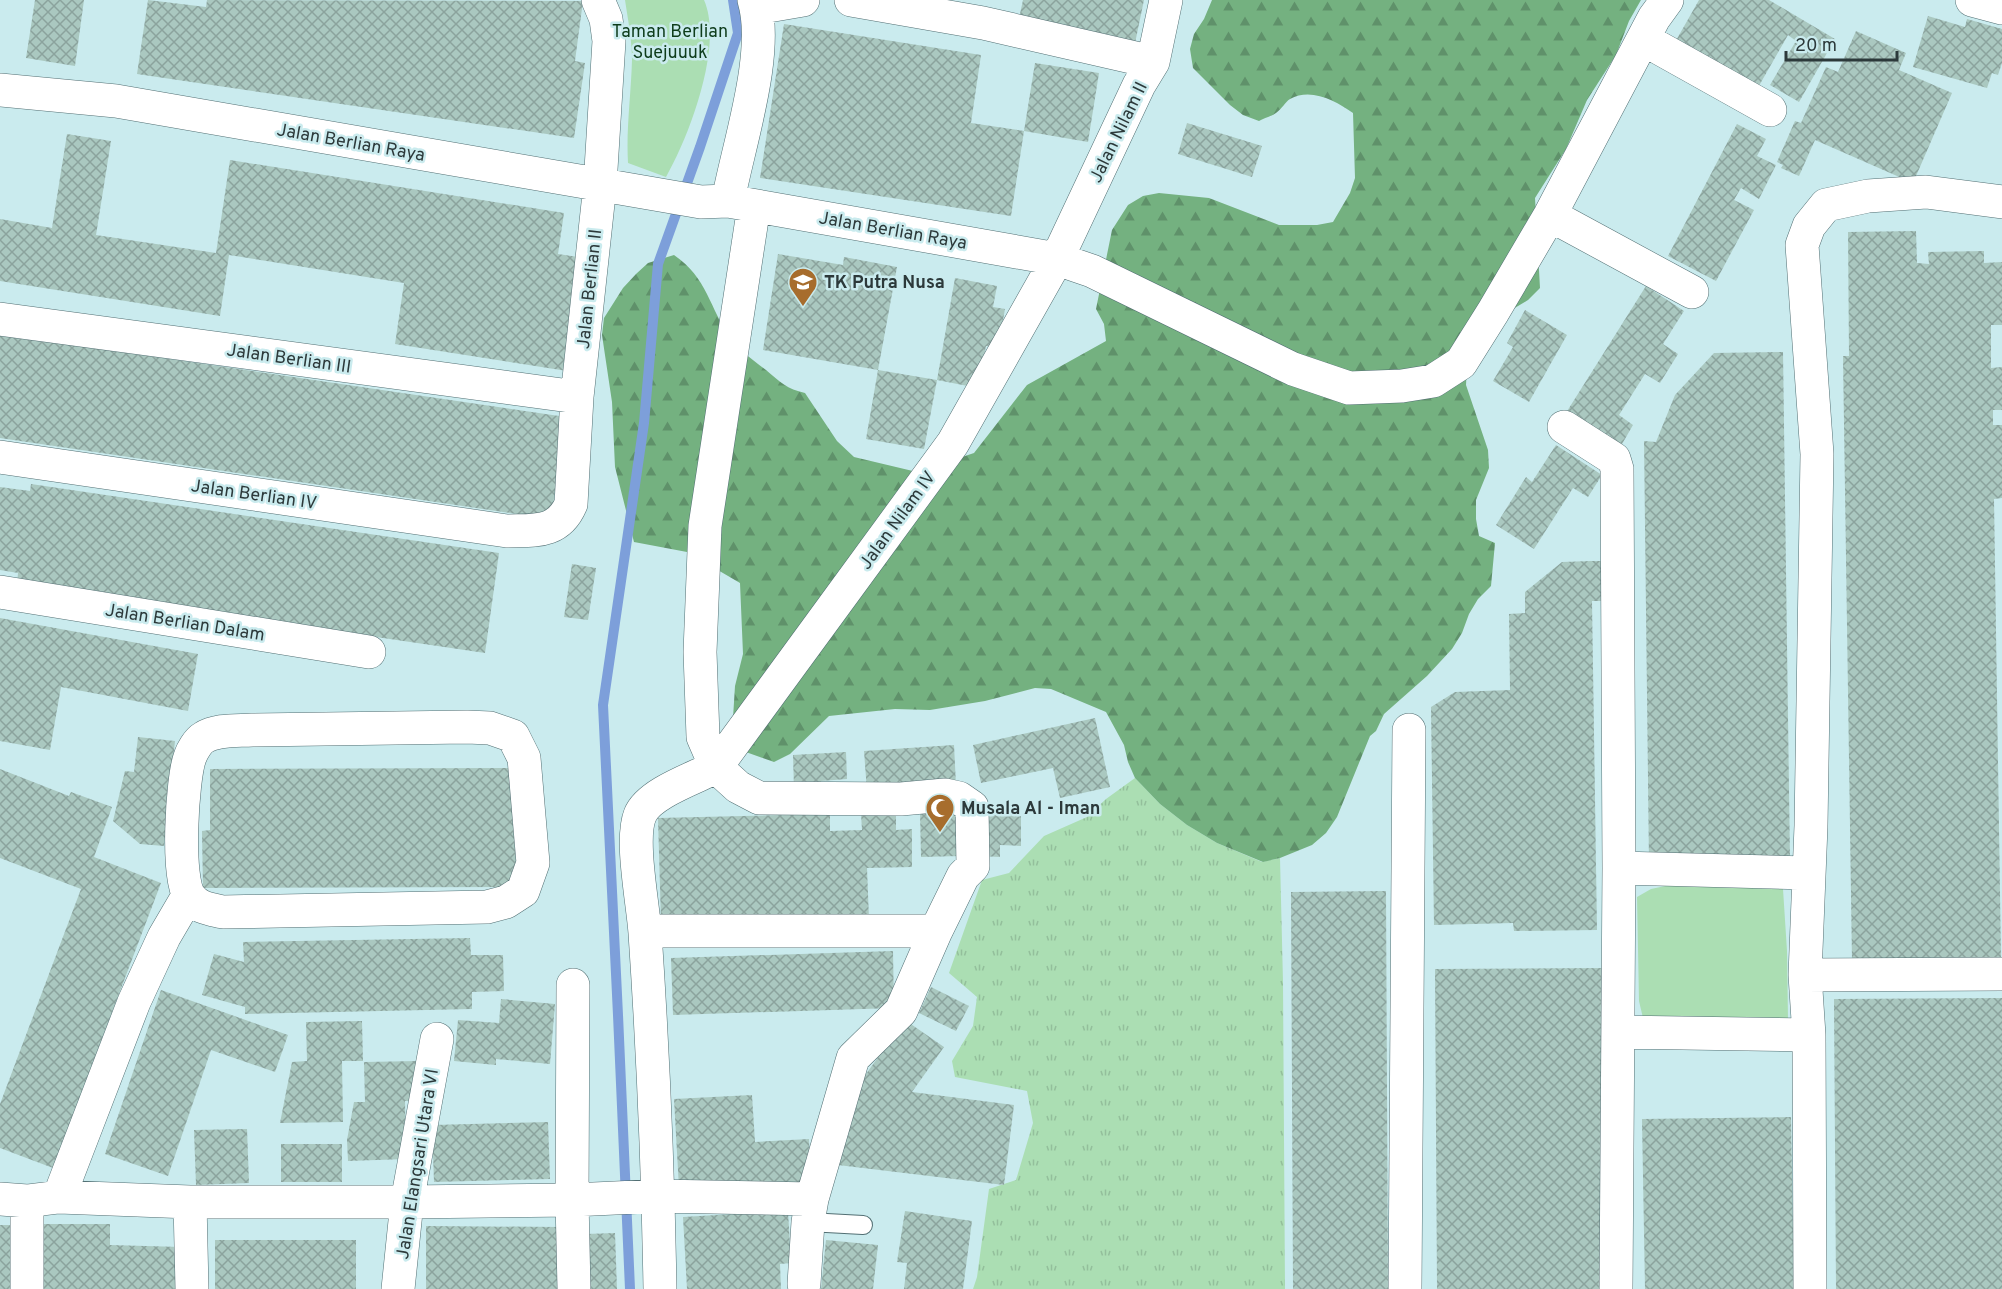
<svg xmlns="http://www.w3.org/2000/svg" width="2002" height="1289" viewBox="0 0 2002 1289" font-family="Overpass,sans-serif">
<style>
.grass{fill:url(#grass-tufts)}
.forest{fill:url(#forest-firs)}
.park{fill:#abdeb3}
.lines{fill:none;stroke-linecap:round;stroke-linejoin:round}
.stream{stroke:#7d9fda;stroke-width:10}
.building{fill:url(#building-cross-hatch)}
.service-casing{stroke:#526f73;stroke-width:20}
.minor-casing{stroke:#526f73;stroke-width:34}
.service{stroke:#fff;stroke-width:18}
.minor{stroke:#fff;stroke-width:33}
.labels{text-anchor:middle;stroke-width:5;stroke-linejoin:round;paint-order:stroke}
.park-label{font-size:18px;fill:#0e3c1b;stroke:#caebee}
.street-label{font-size:18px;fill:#2c393a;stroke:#caebee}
.poi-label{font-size:18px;font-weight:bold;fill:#2c393a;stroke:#caebee;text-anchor:start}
</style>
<defs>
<pattern id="grass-tufts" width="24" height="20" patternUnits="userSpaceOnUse" patternTransform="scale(1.5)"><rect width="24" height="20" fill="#abdeb3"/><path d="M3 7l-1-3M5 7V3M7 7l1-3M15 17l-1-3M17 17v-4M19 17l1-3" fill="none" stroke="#93bf9b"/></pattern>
<pattern id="forest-firs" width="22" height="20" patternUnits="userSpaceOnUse" patternTransform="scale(1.5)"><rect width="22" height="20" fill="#74b180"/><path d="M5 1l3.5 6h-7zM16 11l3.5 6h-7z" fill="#5f916a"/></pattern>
<pattern id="building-cross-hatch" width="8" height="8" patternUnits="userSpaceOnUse" patternTransform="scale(1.5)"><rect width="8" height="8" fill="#aac8c0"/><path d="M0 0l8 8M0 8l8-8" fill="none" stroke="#8ba39d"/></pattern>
</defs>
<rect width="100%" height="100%" fill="#caebee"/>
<path class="grass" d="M 1135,778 L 1160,804 L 1187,825 L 1217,843 L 1262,862 L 1280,858 L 1283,982 L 1285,1289 L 973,1289 L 977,1277 L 989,1189 L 1016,1180 L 1033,1123 L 1027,1091 L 955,1077 L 952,1061 L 973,1026 L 977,997 L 949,973 L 982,880 L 1009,873 L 1044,836 L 1087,817 L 1106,799 Z"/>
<path class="forest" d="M 1212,0 L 1641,0 L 1629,21 L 1616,55 L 1587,100 L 1566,149 L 1535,198 L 1540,288 L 1528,300 L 1513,309 L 1467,366 L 1466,385 L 1488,450 L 1489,468 L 1476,500 L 1476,519 L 1479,536 L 1495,543 L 1491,586 L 1478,599 L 1469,614 L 1462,633 L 1452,649 L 1427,676 L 1384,714 L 1376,731 L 1370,736 L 1337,817 L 1326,833 L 1312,845 L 1280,858 L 1263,862 L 1217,843 L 1187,825 L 1160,804 L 1135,778 L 1128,762 L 1124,745 L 1106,712 L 1051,689 L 1035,688 L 985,701 L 930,710 L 895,709 L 829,716 L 790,754 L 774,762 L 743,751 L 733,718 L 735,686 L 743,654 L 740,583 L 687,552 L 634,542 L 615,467 L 612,402 L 602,335 L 604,318 L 623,288 L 636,274 L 648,263 L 674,255 C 708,278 709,308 731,339 C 740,351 754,361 766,370 C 780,382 787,389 805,393 L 837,441 L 854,457 L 917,472 L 974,453 L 1027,385 L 1106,341 L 1104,324 L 1096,309 L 1112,230 L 1128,205 L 1143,196 L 1159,193 L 1209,198 L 1279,225 L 1317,225 L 1333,222 L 1350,193 L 1355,178 L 1353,113 C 1336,101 1311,87 1290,99 C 1285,102 1282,109 1276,113 C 1272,116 1264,118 1259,121 L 1243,115 L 1230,105 L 1193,68 L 1190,49 L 1194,34 L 1204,19 Z"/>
<path class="park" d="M 625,0 L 704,0 C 724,45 689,137 666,177 L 628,163 C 626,129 631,95 632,60 C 632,40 628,20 625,0 Z
M 1670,885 L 1783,889 L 1787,951 L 1788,1020 L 1643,1018 L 1639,1001 L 1637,897 L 1651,889 Z"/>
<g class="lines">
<path class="stream" d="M 630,1289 L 618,1015 L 603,705 L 644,423 L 658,264 L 700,147 L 738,33 L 733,0"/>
</g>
<path class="building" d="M 35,0 L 84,0 L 75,66 L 26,58 Z
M 148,0 L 206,7 L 207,0 L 583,1 L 575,61 L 585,63 L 574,138 L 137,74 Z
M 1023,0 L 1144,0 L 1134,48 L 1018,23 Z
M 1699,0 L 1769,0 L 1835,39 L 1799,102 L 1770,85 L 1796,41 L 1788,35 L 1756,91 L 1674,44 Z
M 1928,16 L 1965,27 L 1967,19 L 2002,29 L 2002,63 L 1998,75 L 1992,73 L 1987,88 L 1913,67 Z
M 784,24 L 981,55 L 971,123 L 1024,131 L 1011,216 L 760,178 Z
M 1856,31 L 1906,53 L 1899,70 L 1952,93 L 1913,183 L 1815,140 L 1799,176 L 1781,168 L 1783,165 L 1777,162 L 1795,121 L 1801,123 L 1826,67 L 1838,72 Z
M 1035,63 L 1099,73 L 1088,142 L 1024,131 Z
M 1187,123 L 1262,146 L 1252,177 L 1178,154 Z
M 1737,124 L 1766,139 L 1757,156 L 1776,165 L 1759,199 L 1741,188 L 1734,200 L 1754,210 L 1716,281 L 1668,256 Z
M 67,134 L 111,141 L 96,235 L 216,253 L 230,160 L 564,213 L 558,254 L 585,258 L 567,371 L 395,344 L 404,283 L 229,255 L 220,316 L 0,281 L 0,219 L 52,228 Z
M 1916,231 L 1917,263 L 1929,264 L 1928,252 L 1984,251 L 1984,263 L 2002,262 L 2002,325 L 1991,325 L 1991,368 L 2002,367 L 2002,410 L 1993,410 L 1993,425 L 2002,425 L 2002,498 L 1994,499 L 2001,959 L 1852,961 L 1843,356 L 1849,356 L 1848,232 Z
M 778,254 L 843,265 L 844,257 L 897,267 L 878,370 L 763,350 Z
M 955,278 L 997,286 L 993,307 L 1005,309 L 998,348 L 986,346 L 978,388 L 937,380 Z
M 1646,286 L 1684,311 L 1663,344 L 1678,354 L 1660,383 L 1645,374 L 1619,415 L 1633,425 L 1618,451 L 1564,416 Z
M 1525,310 L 1567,335 L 1529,402 L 1493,381 L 1513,347 L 1507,343 Z
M 0,334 L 566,417 L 551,519 L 0,438 Z
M 1783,352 L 1790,862 L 1649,864 L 1644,441 L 1656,442 L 1675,395 L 1714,353 Z
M 878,370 L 937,380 L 924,449 L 866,439 Z
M 1556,445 L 1602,475 L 1588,497 L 1573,488 L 1534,549 L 1496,525 L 1526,477 L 1532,482 Z
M 31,484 L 499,553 L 485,653 L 17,584 L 18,573 L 0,570 L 0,487 L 30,491 Z
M 1591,561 L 1605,561 L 1606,601 L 1592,601 L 1597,930 L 1514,931 L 1513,923 L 1434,925 L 1431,707 L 1455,692 L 1510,690 L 1509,614 L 1525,613 L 1525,592 L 1562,562 Z
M 572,564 L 596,568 L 588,620 L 564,617 Z
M 0,618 L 198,654 L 188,711 L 61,687 L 50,750 L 0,741 Z
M 1095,718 L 1110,787 L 1060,798 L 1053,768 L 981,783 L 973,745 Z
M 138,737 L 175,741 L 164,846 L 140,844 L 113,821 L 125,771 L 134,772 Z
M 954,745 L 956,785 L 867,791 L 864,751 Z
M 846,752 L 847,779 L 821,781 L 822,786 L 794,788 L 793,755 Z
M 519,768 L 519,887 L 203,888 L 202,831 L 210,830 L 210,769 Z
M 0,769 L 69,796 L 71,792 L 112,807 L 94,857 L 161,883 L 53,1168 L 0,1148 L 0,1104 L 81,889 L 0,858 Z
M 920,812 L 960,812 L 961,856 L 921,857 Z
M 896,813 L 896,830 L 912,829 L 912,867 L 867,868 L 869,919 L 661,923 L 658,818 L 830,814 L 830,831 L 862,830 L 861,814 Z
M 979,814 L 1021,814 L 1021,846 L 1000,845 L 1000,857 L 979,856 Z
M 1386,891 L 1388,1289 L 1293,1289 L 1291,892 Z
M 470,938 L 471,955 L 503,955 L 504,991 L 472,992 L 472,1009 L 245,1014 L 245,1007 L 202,995 L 214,954 L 244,962 L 243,942 Z
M 893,951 L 894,1008 L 673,1015 L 671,958 Z
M 1606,968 L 1608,1289 L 1437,1289 L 1435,969 Z
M 931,987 L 969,1006 L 956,1031 L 919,1013 Z
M 161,990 L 288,1035 L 275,1072 L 211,1050 L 168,1176 L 105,1154 Z
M 2002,998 L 2002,1289 L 1836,1289 L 1834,999 Z
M 501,999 L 555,1004 L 550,1064 L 496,1059 L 496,1065 L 454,1061 L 458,1020 L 499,1023 Z
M 905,1020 L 944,1047 L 912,1092 L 1014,1105 L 1004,1185 L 838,1165 L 858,1085 Z
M 362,1021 L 363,1061 L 342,1061 L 343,1122 L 280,1123 L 292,1062 L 307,1061 L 306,1022 Z
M 419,1061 L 420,1101 L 405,1101 L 406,1159 L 348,1161 L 347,1140 L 354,1102 L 365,1102 L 364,1062 Z
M 752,1095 L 755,1142 L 809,1139 L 811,1182 L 679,1188 L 674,1099 Z
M 1791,1117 L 1794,1289 L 1645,1289 L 1642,1119 Z
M 548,1122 L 550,1179 L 434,1182 L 432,1125 Z
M 247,1129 L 249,1183 L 196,1185 L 194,1130 Z
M 281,1144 L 342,1144 L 342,1182 L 281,1182 Z
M 788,1211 L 791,1263 L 780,1264 L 781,1289 L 687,1289 L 683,1217 Z
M 905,1211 L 972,1221 L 963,1289 L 904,1289 L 907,1263 L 897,1262 Z
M 40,1224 L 110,1224 L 110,1245 L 181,1247 L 181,1289 L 40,1289 Z
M 0,1225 L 11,1225 L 10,1289 L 0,1289 Z
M 426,1226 L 559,1227 L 559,1289 L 426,1289 Z
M 615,1233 L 617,1289 L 587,1289 L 586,1234 Z
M 215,1240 L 356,1240 L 356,1289 L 215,1289 Z
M 826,1240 L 878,1245 L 873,1289 L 821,1289 Z"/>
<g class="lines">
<g class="service-casing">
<path id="service" d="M 808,1222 L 863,1225"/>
</g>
<g class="minor-casing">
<path id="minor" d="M 851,0 L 983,23 L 1153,62
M 1972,0 L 2002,8
M 756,8 L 803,0
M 1643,39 L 1770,110
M 0,90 L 116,101 L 701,202 L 728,201 L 1057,259 L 1092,271 L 1293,369 L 1349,388 L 1402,386 L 1433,381 L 1461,363 L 1493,312 L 1550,215 L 1654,18 L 1667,0
M 728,201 C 738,146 770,53 754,0
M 754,206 L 705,526 L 700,652 L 703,737 L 716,767 L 738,787 L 759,798 L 901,799 L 945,795 L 959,798 L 972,807 L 973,866 L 963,876 L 936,931 L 901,1011 L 853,1058 L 812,1199 L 808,1222 L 804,1284
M 1550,215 L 1692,292
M 0,319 L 577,397
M 1564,427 L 1614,459 L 1617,469 L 1619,868 L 1616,1289
M 0,457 L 507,531 C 535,530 558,534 571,504 L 577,397 L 600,185 L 609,41 L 606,19 L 598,0
M 0,592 L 369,652
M 467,727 L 490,728 L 513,736 L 524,758 L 533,863 L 523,891 L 506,902 L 487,907 L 223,912 C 210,909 198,908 190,897 C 176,881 182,778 190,757 C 192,751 198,741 203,738 C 217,729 237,731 252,730 Z
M 1619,868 L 1809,873
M 645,931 L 936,931
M 1805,975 L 2002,974
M 573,985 L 572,1200 L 574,1289
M 1618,1032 L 1809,1035
M 59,1197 L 134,1002 L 164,937 L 188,896
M 0,1199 L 27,1201 L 59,1197 L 190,1202 L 407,1202 L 572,1200 L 658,1196 L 812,1199
M 190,1202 L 192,1289
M 27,1289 L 27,1201
M 398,1289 L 407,1202 L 437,1039
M 660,1289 C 658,1170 653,1051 645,933 C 643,903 630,840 640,815 C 649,793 695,778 716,767 L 953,443 L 1057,259 L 1139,85 L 1153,62 L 1166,0
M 1405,1289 L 1409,730
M 1810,1289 L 1809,1035 L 1805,975 L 1811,826 L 1817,454 L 1802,245 L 1809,226 L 1826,205 L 1868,196 L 1926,192 L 2002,202"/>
</g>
<use href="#service" class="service"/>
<use href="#minor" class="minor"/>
</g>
<defs>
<g id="school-pin" transform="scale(1.5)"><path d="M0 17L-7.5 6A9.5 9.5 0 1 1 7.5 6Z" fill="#a76d2d" stroke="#caebee"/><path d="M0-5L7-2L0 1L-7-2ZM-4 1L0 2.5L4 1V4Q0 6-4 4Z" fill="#fff"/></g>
<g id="mosque-pin" transform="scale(1.5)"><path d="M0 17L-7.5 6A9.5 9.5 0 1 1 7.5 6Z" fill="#a76d2d" stroke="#caebee"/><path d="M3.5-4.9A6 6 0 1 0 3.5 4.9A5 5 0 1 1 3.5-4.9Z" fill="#fff"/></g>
</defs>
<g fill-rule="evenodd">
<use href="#school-pin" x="803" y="282"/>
<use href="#mosque-pin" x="940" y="808"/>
</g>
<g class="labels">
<g class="park-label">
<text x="670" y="37">Taman Berlian<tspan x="670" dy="21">Suejuuuk</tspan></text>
</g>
<g class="street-label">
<text transform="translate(1118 132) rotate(-64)" y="6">Jalan Nilam II</text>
<text transform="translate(351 142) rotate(10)" y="6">Jalan Berlian Raya</text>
<text transform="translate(893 230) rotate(10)" y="6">Jalan Berlian Raya</text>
<text transform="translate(589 289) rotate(-84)" y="6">Jalan Berlian II</text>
<text transform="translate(289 358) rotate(8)" y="6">Jalan Berlian III</text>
<text transform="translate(254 494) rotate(8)" y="6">Jalan Berlian IV</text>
<text transform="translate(897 520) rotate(-54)" y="6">Jalan Nilam IV</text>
<text transform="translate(185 622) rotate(9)" y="6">Jalan Berlian Dalam</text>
<text transform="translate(417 1164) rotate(-81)" y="6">Jalan Elangsari Utara VI</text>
</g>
<g class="poi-label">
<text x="824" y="288">TK Putra Nusa</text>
<text x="961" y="814">Musala Al - Iman</text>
</g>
</g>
<path d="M1786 51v9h111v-9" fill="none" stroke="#2c393a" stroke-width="3"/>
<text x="1795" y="51" font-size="18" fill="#2c393a" stroke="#caebee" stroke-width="4.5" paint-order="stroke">20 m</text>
</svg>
